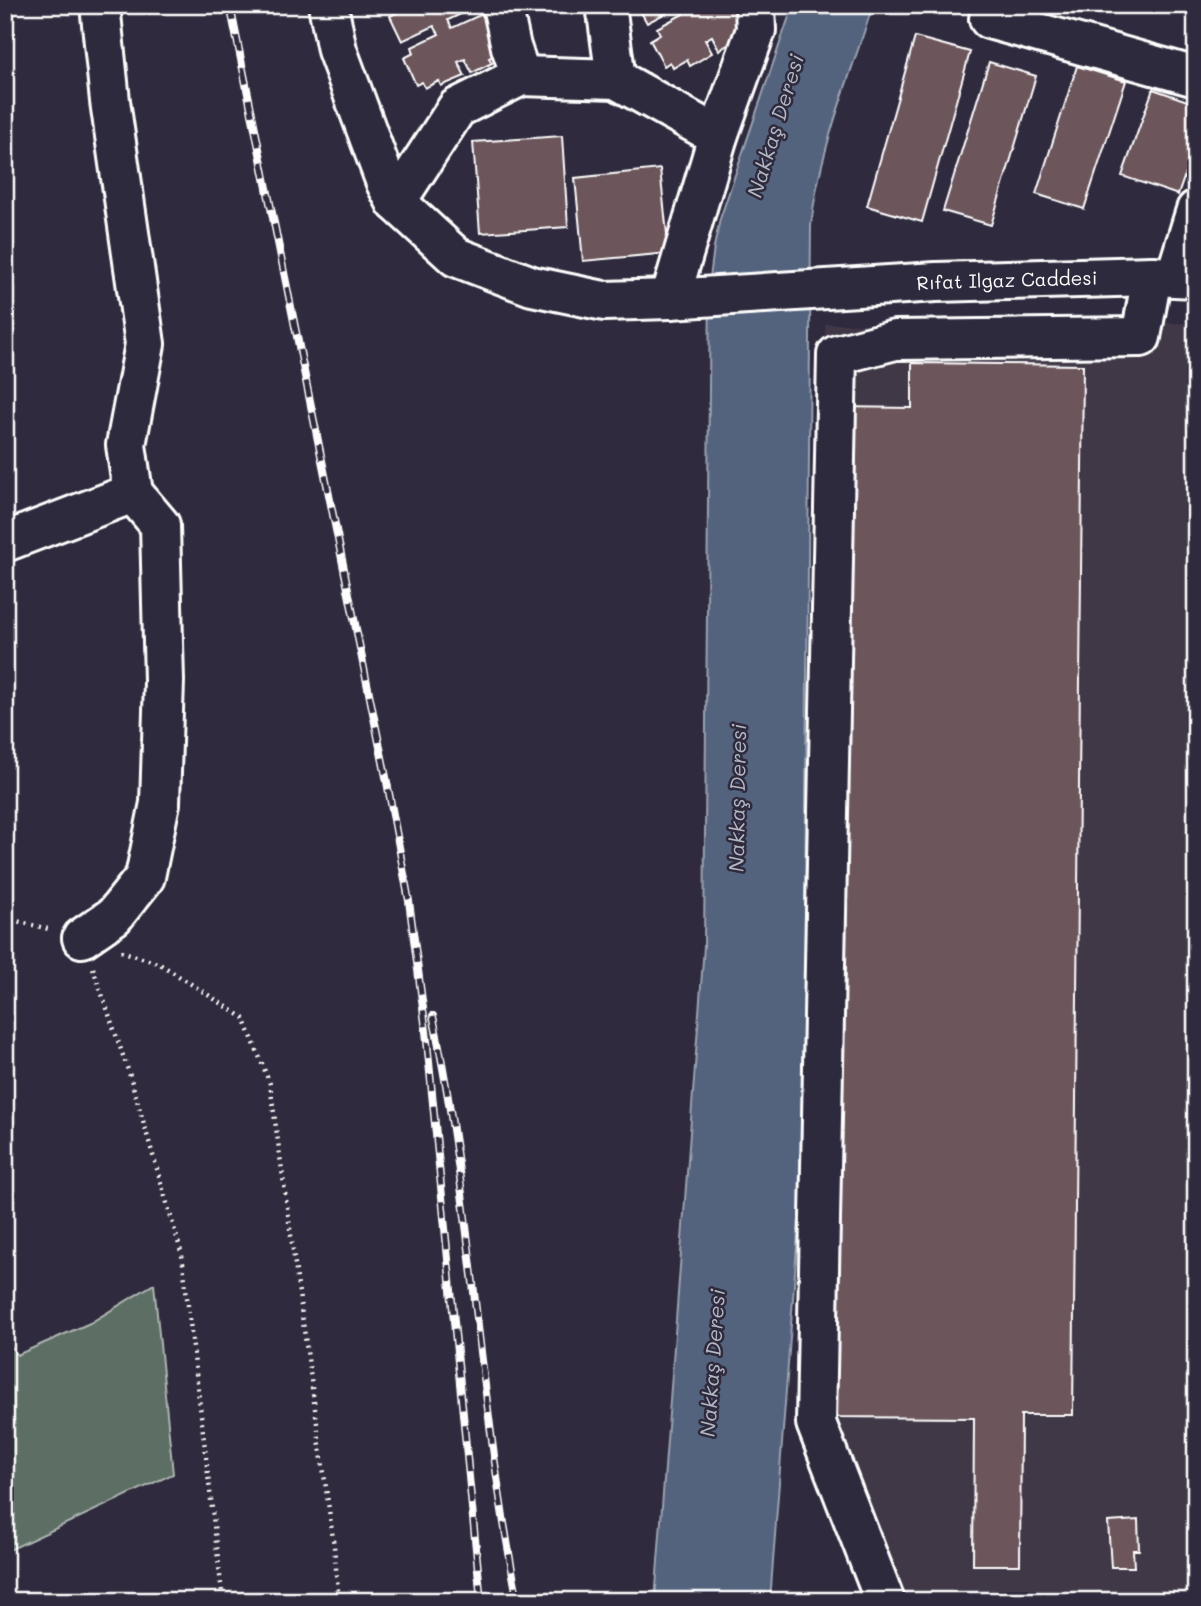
<svg xmlns="http://www.w3.org/2000/svg" width="1201" height="1606" viewBox="0 0 1201 1606" font-family="Mali,sans-serif">
<style>
.built{fill:#413746}
.green{fill:#5d6e65;stroke:#aeb6b2;stroke-width:2}
.water{fill:#53647d;stroke:#98a2b1;stroke-width:2}
.building{fill:#6c565b;stroke:#fff;stroke-width:2}
.lines{fill:none;stroke-linecap:round;stroke-linejoin:round}
.minor-casing{stroke:#fff;stroke-width:44}
.path{stroke:#fff;stroke-width:4.5;stroke-dasharray:2 5;stroke-linecap:butt}
.minor{stroke:#2f2a3d;stroke-width:38}
.rail-casing{stroke:#fff;stroke-width:8}
.rail{stroke:#2f2a3d;stroke-width:5;stroke-dasharray:16;stroke-linecap:butt}
.labels{text-anchor:middle;stroke-width:5;stroke-linejoin:round;paint-order:stroke}
.street-label{font-size:19px;fill:#fff;stroke:#2f2a3d}
.water-label{font-size:21px;font-style:italic;fill:#b2b9c4;stroke:#2f2a3d}
</style>
<rect width="100%" height="100%" fill="#2f2a3d"/>
<filter id="ink" filterUnits="userSpaceOnUse"><feTurbulence type="fractalNoise" baseFrequency=".0143" numOctaves="2"/><feDisplacementMap in="SourceGraphic" scale="14" xChannelSelector="R" yChannelSelector="G"/><feConvolveMatrix kernelMatrix="1 2 1 2 8 2 1 2 1" color-interpolation-filters="sRGB"/></filter>
<g filter="url(#ink)">
<path class="built" d="M 1196,323 L 1196,1601 L 878,1601 L 802,1406 L 825,324 Z"/>
<path class="green" d="M 154,1284 L 173,1474 L 5,1552 L 5,1338 L 17,1355 L 90,1323 Z"/>
<path class="water" d="M 793,5 L 873,5 C 850,77 819,150 811,226 L 803,1133 L 801,1193 L 770,1601 L 655,1601 L 704,946 L 710,278 L 714,247 L 720,219 Z"/>
<path class="building" d="M 392,5 L 480,5 L 448,20 L 452,28 L 482,14 L 485,20 L 490,18 L 506,50 L 489,58 L 492,63 L 472,73 L 465,59 L 458,62 L 465,76 L 441,86 L 439,81 L 425,88 L 422,82 L 416,85 L 404,58 L 414,53 L 412,47 L 439,34 L 434,26 L 402,41 L 390,16 L 396,13 Z
M 637,5 L 740,5 L 738,39 L 719,50 L 712,36 L 705,40 L 712,53 L 690,66 L 687,60 L 673,68 L 670,62 L 664,66 L 650,40 L 660,34 L 657,28 L 683,14 L 679,6 L 647,23 Z
M 915,37 L 970,52 L 922,222 L 867,206 Z
M 989,62 L 1036,76 L 991,225 L 943,211 Z
M 1077,66 L 1126,81 L 1084,209 L 1036,194 Z
M 1153,89 L 1196,104 L 1196,143 L 1178,195 L 1122,176 Z
M 562,136 L 568,227 L 480,233 L 473,142 Z
M 660,169 L 669,253 L 583,261 L 575,178 Z
M 912,363 L 1083,365 L 1073,1415 L 1021,1415 L 1020,1565 L 973,1565 L 974,1418 L 830,1417 L 840,407 L 912,408 Z
M 1138,1520 L 1139,1550 L 1133,1550 L 1134,1567 L 1111,1567 L 1108,1522 Z"/>
<g class="lines">
<g class="minor-casing">
<g id="minor">
<path id="s1" d="M 328,5 L 337,50 L 386,183 L 396,202 L 456,257 L 532,286 L 604,301 L 670,299 L 936,282 L 1152,276 L 1196,278"/>
<path d="M 502,5 L 511,47 L 521,76"/>
<path d="M 606,5 L 616,79"/>
<path d="M 989,19 L 1196,77"/>
<path d="M 396,202 L 457,108 L 521,76 L 616,79 L 718,136"/>
<path d="M 1176,275 L 1196,210"/>
<path d="M 670,299 L 718,136 L 756,30 L 755,5"/>
<path d="M 5,542 L 133,493"/>
<path d="M 82,938 L 114,916 L 145,877 L 160,803 L 164,681 L 160,525 L 133,493 L 126,445 L 145,344 L 110,101 L 100,5"/>
<path d="M 885,1601 L 816,1423 L 837,355 L 895,340 L 1141,337 L 1152,276"/>
</g>
</g>
<path class="path" d="M 5,918 L 52,930
M 121,951 L 160,964 L 244,1018 L 270,1084 L 334,1546 L 339,1601
M 93,968 L 130,1076 L 182,1255 L 223,1601"/>
<use href="#minor" class="minor"/>
<g class="rail-casing">
<path id="rail" d="M 230,5 L 387,782 L 409,901 L 426,1031 L 481,1601
M 433,1016 C 473,1209 479,1407 518,1601"/>
</g>
<use href="#rail" class="rail"/>
</g>
</g>
<g class="labels">
<g class="street-label">
<text dy="7" stroke="none"><textPath href="#s1" startOffset="849">Rıfat Ilgaz Caddesi</textPath></text>
</g>
<g class="water-label">
<text transform="translate(776 126) rotate(-73)" y="7">Nakkaş Deresi</text>
<text transform="translate(738 798) rotate(-89)" y="7">Nakkaş Deresi</text>
<text transform="translate(713 1363) rotate(-86)" y="7">Nakkaş Deresi</text>
</g>
</g>
<rect width="1201" height="1606" fill="none" stroke="#2f2a3d" stroke-width="28"/>
<rect x="14" y="14" width="1173" height="1578" fill="none" stroke="#fff" stroke-width="2.5" filter="url(#ink)"/>
</svg>
